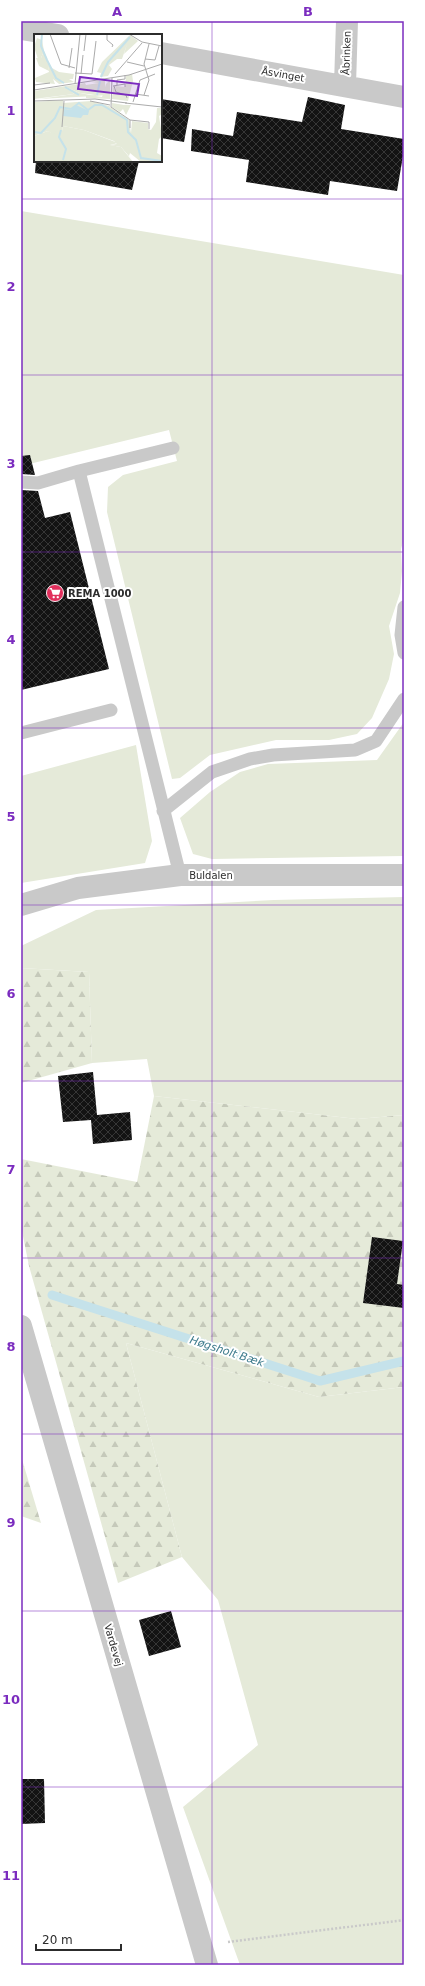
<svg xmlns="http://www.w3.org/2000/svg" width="425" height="1986" viewBox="0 0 425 1986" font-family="'DejaVu Sans',sans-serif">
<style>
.green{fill:#e5ead9}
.forest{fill:url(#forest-firs)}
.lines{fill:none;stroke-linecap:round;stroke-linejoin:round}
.stream{stroke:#c5e2ea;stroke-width:9}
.building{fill:url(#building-cross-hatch)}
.path{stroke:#c9c9c9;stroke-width:2.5;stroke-dasharray:2 2;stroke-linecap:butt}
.service{stroke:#c9c9c9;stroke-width:13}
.minor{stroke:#c9c9c9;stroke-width:22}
.tertiary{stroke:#c9c9c9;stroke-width:22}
.grid{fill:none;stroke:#7b2cbf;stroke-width:1;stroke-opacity:0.55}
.labels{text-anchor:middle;stroke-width:4;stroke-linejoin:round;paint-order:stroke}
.street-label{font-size:10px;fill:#2c2c2c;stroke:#fff}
.poi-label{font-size:10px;font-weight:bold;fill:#2c2c2c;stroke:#fff;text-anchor:start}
.water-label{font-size:11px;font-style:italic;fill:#3d7b8c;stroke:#fff}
.inset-river{fill:none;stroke:#c5e2ea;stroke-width:2}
.inset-road{fill:none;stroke:#ababab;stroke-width:1}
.view{fill:#7b2cbf;fill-opacity:0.15;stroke:#7b2cbf;stroke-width:2}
.inset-edge{fill:none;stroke:#2c2c2c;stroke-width:2}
.neatline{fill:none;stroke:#7b2cbf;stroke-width:1.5}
.grid-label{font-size:13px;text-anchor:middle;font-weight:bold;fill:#7b2cbf}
</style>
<defs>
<pattern id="forest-firs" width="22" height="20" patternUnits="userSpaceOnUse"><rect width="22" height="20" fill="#e5ead9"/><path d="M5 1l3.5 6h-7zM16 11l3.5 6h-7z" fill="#c5c9ba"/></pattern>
<pattern id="building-cross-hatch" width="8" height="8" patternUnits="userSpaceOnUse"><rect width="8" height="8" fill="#131313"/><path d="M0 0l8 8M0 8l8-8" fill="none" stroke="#363636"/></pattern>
</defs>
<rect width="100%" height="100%" fill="#fff"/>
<path class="green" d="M 21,211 L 404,275 L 404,538 L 401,549 L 402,571 L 400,593 L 389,626 L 394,654 L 389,679 L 372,718 L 357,734 L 329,740 L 276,740 L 210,755 L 180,778 L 172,779 L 107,512 L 108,487 L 123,475 L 177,461 L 169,430 L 21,466 Z
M 404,722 L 404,856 L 212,859 L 193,854 L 180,818 L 210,792 L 240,772 L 268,764 L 377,760 Z
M 136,745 L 152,841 L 145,863 L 21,883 L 21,776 Z
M 404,897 L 404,1115 L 357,1119 L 154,1096 L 147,1059 L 92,1063 L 89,972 L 21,968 L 21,946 L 96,910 L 274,900 Z
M 126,1343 L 319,1397 L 404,1387 L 404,1965 L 240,1965 L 183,1807 L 258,1745 L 218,1600 L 182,1557 Z"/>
<path class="forest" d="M 21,968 L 89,972 L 92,1063 L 21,1083 Z
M 154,1096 L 357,1119 L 404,1115 L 404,1387 L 319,1397 L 126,1343 L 182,1557 L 118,1583 L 29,1266 L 21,1226 L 21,1159 L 137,1182 Z
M 21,1456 L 41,1523 L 21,1516 Z"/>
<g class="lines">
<path class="stream" d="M 52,1295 L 320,1381 L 404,1361"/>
</g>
<path class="building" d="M 308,97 L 345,105 L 341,129 L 404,139 L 404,150 L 397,191 L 330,181 L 328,195 L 246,182 L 249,160 L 191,151 L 192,129 L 233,136 L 237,112 L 302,122 Z
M 161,99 L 191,104 L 184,142 L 161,138 Z
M 36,161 L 139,161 L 132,190 L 35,173 Z
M 30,455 L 35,475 L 21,474 L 21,456 Z
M 21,490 L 38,491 L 45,518 L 70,512 L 109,669 L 21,690 Z
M 93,1072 L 97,1115 L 130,1112 L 132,1140 L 93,1144 L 91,1120 L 63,1122 L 58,1076 Z
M 372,1237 L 403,1241 L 397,1284 L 404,1285 L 404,1308 L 363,1303 Z
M 171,1611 L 181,1647 L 149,1656 L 139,1620 Z
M 21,1779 L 44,1779 L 45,1823 L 21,1824 Z"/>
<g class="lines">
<path class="path" d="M 228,1942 L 404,1920"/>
<path class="service" d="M 173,448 L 79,471 L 180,875
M 21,482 L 38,483 L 79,471
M 404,607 L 401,635 L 404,653
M 21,733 L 111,710
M 163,811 L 212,772 L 250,759 L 273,755 L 355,750 L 376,741 L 404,699"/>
<path class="minor" d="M 21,29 L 58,35
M 161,53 L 404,97
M 345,85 L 347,21"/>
<path class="tertiary" d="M 21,905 L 78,888 L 180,875 L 404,875
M 21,1326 L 207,1965"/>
</g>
<path class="grid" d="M 212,21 L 212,1965M 21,199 L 404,199M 21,375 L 404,375M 21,552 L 404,552M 21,728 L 404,728M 21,905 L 404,905M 21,1081 L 404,1081M 21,1258 L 404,1258M 21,1434 L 404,1434M 21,1611 L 404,1611M 21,1787 L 404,1787"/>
<defs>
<g id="supermarket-disc" transform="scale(0.9)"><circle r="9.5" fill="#e1305d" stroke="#fff"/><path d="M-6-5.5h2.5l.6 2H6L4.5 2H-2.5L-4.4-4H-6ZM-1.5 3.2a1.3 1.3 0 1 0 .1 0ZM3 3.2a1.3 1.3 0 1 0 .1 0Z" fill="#fff"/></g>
</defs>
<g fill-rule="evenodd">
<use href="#supermarket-disc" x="55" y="593"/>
</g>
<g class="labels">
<g class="street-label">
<text transform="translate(346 53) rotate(-88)" y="4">Åbrinken</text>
<text transform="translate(283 74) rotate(10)" y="4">Åsvinget</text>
<text x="211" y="879">Buldalen</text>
<text transform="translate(114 1645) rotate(74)" y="4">Vardevej</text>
</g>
<g class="poi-label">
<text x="68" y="597">REMA 1000</text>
</g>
<g class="water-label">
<text transform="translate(227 1351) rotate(18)" y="4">Høgsholt Bæk</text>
</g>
</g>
<g transform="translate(34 34)">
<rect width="128" height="128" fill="#fff"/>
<path d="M 96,1 L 104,7 L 90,20 L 93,10 L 88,25 L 83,25 L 75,31 L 78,35 L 74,42 L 66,43 L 67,39 L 63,38 L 68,28 ZM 10,17 L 13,24 L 15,37 L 5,32 L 2,24 L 7,24 ZM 98,40 L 99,47 L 94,67 L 78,65 L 79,52 L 83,60 L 81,52 L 91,53 L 92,42 ZM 76,46 L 76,65 L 52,64 L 52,62 L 61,61 L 46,59 L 32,53 L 40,60 L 0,65 L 0,57 L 51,49 L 52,51 L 65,49 L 62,62 L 68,63 L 72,50 ZM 29,66 L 29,69 L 57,67 L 75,72 L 95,86 L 97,99 L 98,87 L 114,89 L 114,95 L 117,96 L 122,88 L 123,74 L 128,74 L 128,80 L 125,82 L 128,102 L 125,105 L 123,119 L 128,122 L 128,128 L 107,128 L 96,119 L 95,122 L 100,128 L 87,113 L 76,111 L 83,110 L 80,107 L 50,96 L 29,92 L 28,97 L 20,101 L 14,97 L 0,102 L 0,68 Z" fill="#e5ead9"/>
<path d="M 3,4 L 8,6 L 10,17 L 7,24 L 9,25 L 5,28 L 0,13 ZM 13,26 L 18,34 L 25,38 L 40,40 L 39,45 L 35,45 L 40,48 L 25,50 L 19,45 L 21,50 L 2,48 L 1,44 L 15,38 ZM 71,46 L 71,61 L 62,62 L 64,49 L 57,48 ZM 30,52 L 46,59 L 61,62 L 5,65 L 40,60 ZM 78,69 L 90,71 L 97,71 L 92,81 L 89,75 L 86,78 L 78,73 ZM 29,92 L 50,96 L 84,109 L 76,111 L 87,113 L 99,128 L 0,128 L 0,102 L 14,97 L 20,100 L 22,97 L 28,97 Z" fill="#e5ead9"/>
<path d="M 42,71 L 55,77 L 54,81 L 49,81 L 47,84 L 29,82 L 30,75 L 37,76 Z" fill="#c5e2ea"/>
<path class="inset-river" d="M 8,0 L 7,12 L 13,26 L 22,44 L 30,49M 67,43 L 74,28 L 96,3M 31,53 L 45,61M 63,61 L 66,47M 27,96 L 25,103 L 32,115 L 29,126M 0,98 L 7,99 L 21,84 L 26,73 L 37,75 L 45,69 L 54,76 L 61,71 L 68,71 L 93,86 L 94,98 L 102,106 L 107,124 L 128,127"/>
<path class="inset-road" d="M 16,0 L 27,30 L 41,34M 73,0 L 73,6 L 79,11 L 78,13M 95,0 L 108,8 L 128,12M 50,17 L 52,0M 111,25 L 121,26 L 125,12M 93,28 L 110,32M 35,34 L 38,14M 41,39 L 58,40 L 62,7M 47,40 L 49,21M 81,40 L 108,9M 78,44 L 77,73 L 96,86 L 96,94M 41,50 L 46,0M 0,51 L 16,49M 83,51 L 83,46 L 91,45 L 91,41M 79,52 L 91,50 L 91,53M 80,52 L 82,58 L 92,61 L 93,64M 0,56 L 95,41 L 128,30M 101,60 L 115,62M 110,61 L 115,46 L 110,30 L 115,10M 0,67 L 61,65 L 93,69M 56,67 L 76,71M 99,68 L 106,46 L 121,40M 91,69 L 128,73M 96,86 L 115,88 L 115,95M 28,93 L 30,67"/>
<path class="view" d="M 46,43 L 105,50 L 103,62 L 44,55 Z"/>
<rect width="128" height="128" class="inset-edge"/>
</g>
<rect width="425" height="1986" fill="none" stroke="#ffffff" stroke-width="44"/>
<path d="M36 1944v6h85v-6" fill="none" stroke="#2c2c2c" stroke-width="2"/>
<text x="42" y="1944" font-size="12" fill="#2c2c2c" stroke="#ffffff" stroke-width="3" paint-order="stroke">20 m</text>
<rect x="22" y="22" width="381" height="1942" class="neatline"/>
<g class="grid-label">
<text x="117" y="16">A</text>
<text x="308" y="16">B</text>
<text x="11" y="115">1</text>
<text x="11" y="291">2</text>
<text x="11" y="468">3</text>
<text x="11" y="644">4</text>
<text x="11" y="821">5</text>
<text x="11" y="998">6</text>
<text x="11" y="1174">7</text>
<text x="11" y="1351">8</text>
<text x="11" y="1527">9</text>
<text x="11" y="1704">10</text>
<text x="11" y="1880">11</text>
</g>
</svg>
